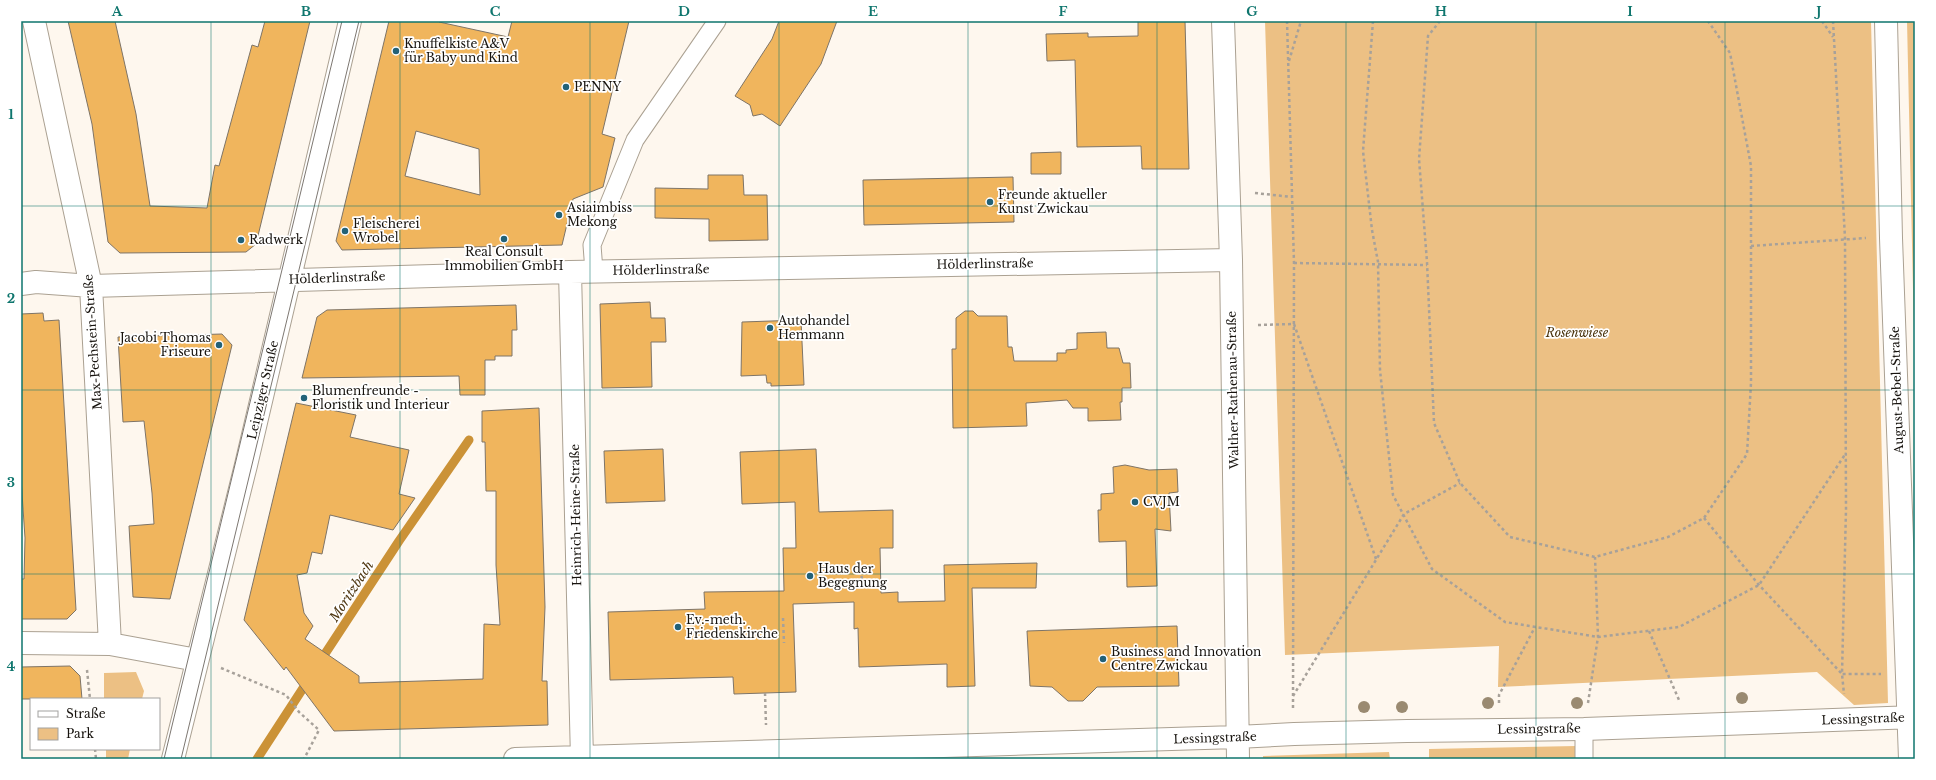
<svg xmlns="http://www.w3.org/2000/svg" width="1936" height="780" viewBox="0 0 1936 780" font-family="'Libre Baskerville',serif">
<style>
.green{fill:#ecc084}
.lines{fill:none;stroke-linecap:round;stroke-linejoin:round}
.stream{stroke:#cb9237;stroke-width:9}
.building{fill:#f0b55d;stroke:#7e7467;fill-rule:evenodd}
.lane-casing{stroke:#aba192;stroke-width:19}
.street-casing{stroke:#aba192;stroke-width:24}
.path{stroke:#a7a19a;stroke-width:2.5;stroke-dasharray:3 3;stroke-linecap:butt}
.lane{stroke:#fff;stroke-width:17}
.street{stroke:#fff;stroke-width:22}
.tram{stroke:#7d7771;stroke-width:1}
.tree{fill:#9a8a71}
.grid{fill:none;stroke:#0f766e;stroke-width:1;stroke-opacity:0.55}
.poi-dot{fill:#226177;stroke:#fff;stroke-width:1.5}
.labels{text-anchor:middle;stroke-width:3.5;stroke-linejoin:round;paint-order:stroke}
.poi-label{font-size:12px;fill:#17130e;stroke:#fff;text-anchor:start}
.street-label{font-size:12px;fill:#17130e;stroke:#fff}
.park-label{font-size:12px;font-style:italic;fill:#48310a;stroke:#fff}
.water-label{font-size:13px;font-style:italic;fill:#503813;stroke:#fff}
.neatline{fill:none;stroke:#0f766e;stroke-width:1.5}
.grid-label{font-size:13px;text-anchor:middle;font-weight:bold;fill:#0f766e}
</style>
<rect width="100%" height="100%" fill="#fef7ee"/>
<path class="green" d="M 1265,21 L 1871,21 L 1888,703 L 1854,705 L 1817,672 L 1498,687 L 1499,646 L 1285,655 Z
M 1907,21 L 1915,21 L 1915,379 Z
M 136,672 L 144,691 L 142,699 L 104,699 L 104,673 Z
M 1576,746 L 1576,759 L 1429,759 L 1429,749 Z
M 106,749 L 130,749 L 128,759 L 106,759 Z
M 1389,752 L 1390,759 L 1263,759 L 1263,756 Z"/>
<g class="lines">
<path class="stream" d="M 319,663 L 399,541 L 469,440
M 257,759 L 309,679"/>
</g>
<path class="building" d="M 68,21 L 115,21 L 136,114 L 150,206 L 207,208 L 215,165 L 219,166 L 252,45 L 258,47 L 265,21 L 310,21 L 256,244 L 246,252 L 120,253 L 108,242 L 92,124 Z
M 389,21 L 440,21 L 439,22 L 508,37 L 512,21 L 629,21 L 602,134 L 615,138 L 603,187 L 573,199 L 562,245 L 342,250 L 336,241 ZM 416,131 L 479,149 L 480,195 L 405,176 Z
M 779,21 L 837,21 L 821,64 L 780,126 L 762,114 L 753,116 L 750,105 L 735,96 L 772,39 Z
M 1138,21 L 1185,21 L 1189,169 L 1142,169 L 1141,146 L 1077,147 L 1075,60 L 1047,61 L 1046,34 L 1088,33 L 1088,37 L 1138,36 Z
M 1061,152 L 1061,174 L 1031,174 L 1031,153 Z
M 708,175 L 743,175 L 744,195 L 767,195 L 768,240 L 709,241 L 709,219 L 655,218 L 655,188 L 708,189 Z
M 1013,177 L 1014,222 L 864,225 L 863,180 Z
M 650,302 L 651,318 L 665,318 L 666,342 L 651,342 L 652,387 L 602,388 L 600,304 Z
M 516,305 L 517,330 L 512,330 L 512,356 L 495,356 L 495,360 L 485,360 L 485,395 L 460,395 L 459,376 L 302,378 L 317,317 L 327,310 Z
M 965,311 L 973,311 L 978,316 L 1007,316 L 1008,347 L 1012,347 L 1014,361 L 1057,361 L 1057,353 L 1066,353 L 1066,350 L 1077,349 L 1077,333 L 1106,332 L 1107,348 L 1119,348 L 1123,363 L 1130,363 L 1131,388 L 1122,388 L 1122,402 L 1120,402 L 1121,420 L 1088,421 L 1088,408 L 1073,408 L 1067,400 L 1026,403 L 1027,426 L 953,428 L 952,349 L 956,349 L 956,318 Z
M 43,313 L 44,321 L 59,320 L 76,610 L 67,619 L 21,619 L 21,579 L 24,579 L 25,538 L 21,478 L 21,314 Z
M 801,320 L 804,385 L 771,386 L 771,383 L 767,383 L 766,375 L 741,376 L 742,322 Z
M 222,334 L 232,345 L 170,599 L 133,597 L 129,526 L 154,524 L 152,493 L 144,421 L 123,422 L 118,337 Z
M 296,403 L 356,415 L 350,437 L 409,450 L 399,494 L 415,498 L 393,530 L 330,515 L 322,554 L 312,552 L 307,573 L 297,575 L 304,613 L 313,626 L 305,639 L 359,676 L 359,683 L 483,679 L 484,624 L 500,625 L 496,565 L 496,491 L 486,491 L 485,442 L 482,442 L 482,411 L 539,408 L 545,607 L 542,681 L 547,681 L 548,725 L 334,731 L 286,667 L 284,670 L 244,620 Z
M 663,449 L 665,501 L 606,503 L 604,451 Z
M 816,449 L 819,512 L 893,510 L 893,548 L 880,548 L 881,593 L 898,592 L 898,602 L 945,601 L 944,565 L 1037,563 L 1036,588 L 972,588 L 975,686 L 947,687 L 947,664 L 859,667 L 858,628 L 854,629 L 854,602 L 793,604 L 796,692 L 734,694 L 733,677 L 610,680 L 608,612 L 705,609 L 704,592 L 784,591 L 783,548 L 796,548 L 795,502 L 742,504 L 740,452 Z
M 1125,465 L 1149,470 L 1177,469 L 1178,492 L 1169,493 L 1171,531 L 1155,529 L 1157,586 L 1127,587 L 1126,541 L 1099,542 L 1098,510 L 1101,510 L 1101,494 L 1114,493 L 1113,467 Z
M 1177,626 L 1179,686 L 1097,687 L 1083,701 L 1068,701 L 1052,687 L 1030,686 L 1027,631 Z
M 70,666 L 80,676 L 82,699 L 21,699 L 21,667 Z"/>
<g class="lines">
<g class="lane-casing">
<path id="lane" d="M 594,271 L 592,245 L 635,140 L 717,21
M 1584,729 L 1584,759"/>
</g>
<g class="street-casing">
<path id="street" d="M 34,21 L 91,286 L 110,644
M 1223,21 L 1231,260 L 1238,759
M 1886,21 L 1891,238 L 1910,759
M 570,272 L 582,759
M 21,284 L 36,282 L 91,286 L 570,272 L 1231,260
M 21,643 L 110,644 L 197,660
M 173,759 L 246,465 L 350,21
M 515,759 L 1237,737 L 1294,734 L 1407,731 L 1584,729 L 1915,717"/>
</g>
<path class="path" d="M 1287,21 L 1294,263 L 1293,708
M 1373,21 L 1363,151 L 1372,230 L 1378,262 L 1380,370 L 1393,495 L 1432,569 L 1505,622 L 1598,637 L 1679,627 L 1759,585 L 1846,453
M 1440,21 L 1428,36 L 1419,159 L 1427,262 L 1434,423 L 1460,483 L 1510,537 L 1595,557 L 1668,537 L 1704,518 L 1747,454 L 1751,383 L 1751,166 L 1730,53 L 1708,21
M 1822,21 L 1833,37
M 1833,21 L 1845,238 L 1846,509 L 1842,674 L 1881,674
M 1289,61 L 1301,21
M 1255,193 L 1292,197
M 1751,246 L 1866,238
M 1294,263 L 1427,265
M 1258,325 L 1294,324 L 1376,559
M 1704,518 L 1759,585 L 1842,674 L 1844,694
M 861,570 L 862,580
M 783,618 L 784,643
M 1649,631 L 1679,700
M 221,668 L 286,695 L 299,712 L 319,730 L 304,759
M 87,670 L 90,699
M 765,693 L 766,725
M 1293,696 L 1404,514 L 1460,483
M 1499,703 L 1499,695 L 1535,627
M 1588,703 L 1598,637 L 1595,557
M 95,749 L 96,759"/>
<use href="#lane" class="lane"/>
<use href="#street" class="street"/>
<path class="tram" d="M 164,759 L 342,21
M 181,759 L 359,21"/>
</g>
<g class="tree">
<circle cx="1742" cy="698" r="6"/>
<circle cx="1488" cy="703" r="6"/>
<circle cx="1577" cy="703" r="6"/>
<circle cx="1364" cy="707" r="6"/>
<circle cx="1402" cy="707" r="6"/>
</g>
<path class="grid" d="M 211,21 L 211,759M 400,21 L 400,759M 590,21 L 590,759M 779,21 L 779,759M 968,21 L 968,759M 1157,21 L 1157,759M 1346,21 L 1346,759M 1536,21 L 1536,759M 1725,21 L 1725,759M 21,206 L 1915,206M 21,390 L 1915,390M 21,574 L 1915,574"/>
<g class="poi-dot">
<circle cx="396" cy="51" r="4"/>
<circle cx="566" cy="87" r="4"/>
<circle cx="990" cy="202" r="4"/>
<circle cx="559" cy="215" r="4"/>
<circle cx="345" cy="231" r="4"/>
<circle cx="504" cy="239" r="4"/>
<circle cx="241" cy="240" r="4"/>
<circle cx="770" cy="328" r="4"/>
<circle cx="219" cy="345" r="4"/>
<circle cx="304" cy="398" r="4"/>
<circle cx="1135" cy="502" r="4"/>
<circle cx="810" cy="576" r="4"/>
<circle cx="678" cy="627" r="4"/>
<circle cx="1103" cy="659" r="4"/>
</g>
<g class="labels">
<g class="poi-label">
<text x="404" y="48">Knuffelkiste A&amp;V<tspan x="404" dy="14">für Baby und Kind</tspan></text>
<text x="574" y="91">PENNY</text>
<text x="998" y="199">Freunde aktueller<tspan x="998" dy="14">Kunst Zwickau</tspan></text>
<text x="567" y="212">Asiaimbiss<tspan x="567" dy="14">Mekong</tspan></text>
<text x="353" y="228">Fleischerei<tspan x="353" dy="14">Wrobel</tspan></text>
<text x="249" y="244">Radwerk</text>
<text x="504" y="256" text-anchor="middle">Real Consult<tspan x="504" dy="14">Immobilien GmbH</tspan></text>
<text x="778" y="325">Autohandel<tspan x="778" dy="14">Hemmann</tspan></text>
<text x="211" y="342" text-anchor="end">Jacobi Thomas<tspan x="211" dy="14">Friseure</tspan></text>
<text x="312" y="395">Blumenfreunde -<tspan x="312" dy="14">Floristik und Interieur</tspan></text>
<text x="1143" y="506">CVJM</text>
<text x="818" y="573">Haus der<tspan x="818" dy="14">Begegnung</tspan></text>
<text x="686" y="624">Ev.-meth.<tspan x="686" dy="14">Friedenskirche</tspan></text>
<text x="1111" y="656">Business and Innovation<tspan x="1111" dy="14">Centre Zwickau</tspan></text>
</g>
<g class="street-label">
<text transform="translate(985 264) rotate(-1)" y="4">Hölderlinstraße</text>
<text transform="translate(661 270) rotate(-1)" y="4">Hölderlinstraße</text>
<text transform="translate(337 278) rotate(-2)" y="4">Hölderlinstraße</text>
<text transform="translate(93 342) rotate(-94)" y="4">Max-Pechstein-Straße</text>
<text transform="translate(263 390) rotate(-77)" y="4">Leipziger Straße</text>
<text transform="translate(1233 390) rotate(-91)" y="4">Walther-Rathenau-Straße</text>
<text transform="translate(1897 390) rotate(-92)" y="4">August-Bebel-Straße</text>
<text transform="translate(576 515) rotate(-91)" y="4">Heinrich-Heine-Straße</text>
<text transform="translate(1863 719) rotate(-2)" y="4">Lessingstraße</text>
<text transform="translate(1539 729) rotate(-1)" y="4">Lessingstraße</text>
<text transform="translate(1215 738) rotate(-2)" y="4">Lessingstraße</text>
</g>
<g class="park-label">
<text x="1577" y="337">Rosenwiese</text>
</g>
<g class="water-label">
<text transform="translate(351 591) rotate(-57)" y="5">Moritzbach</text>
</g>
</g>
<rect width="1936" height="780" fill="none" stroke="#ffffff" stroke-width="44"/>
<rect x="30" y="698" width="130" height="52" fill="#ffffff" stroke="#a2a19f"/>
<rect x="38" y="711" width="20" height="6" fill="#ffffff" stroke="#a2a19f"/>
<text x="66" y="718" font-size="12" fill="#17130e">Straße</text>
<rect x="38" y="728" width="20" height="12" fill="#ecc084" stroke="#a2a19f"/>
<text x="66" y="738" font-size="12" fill="#17130e">Park</text>
<rect x="22" y="22" width="1892" height="736" class="neatline"/>
<g class="grid-label">
<text x="117" y="16">A</text>
<text x="306" y="16">B</text>
<text x="495" y="16">C</text>
<text x="684" y="16">D</text>
<text x="873" y="16">E</text>
<text x="1063" y="16">F</text>
<text x="1252" y="16">G</text>
<text x="1441" y="16">H</text>
<text x="1630" y="16">I</text>
<text x="1819" y="16">J</text>
<text x="11" y="119">1</text>
<text x="11" y="303">2</text>
<text x="11" y="487">3</text>
<text x="11" y="671">4</text>
</g>
</svg>
